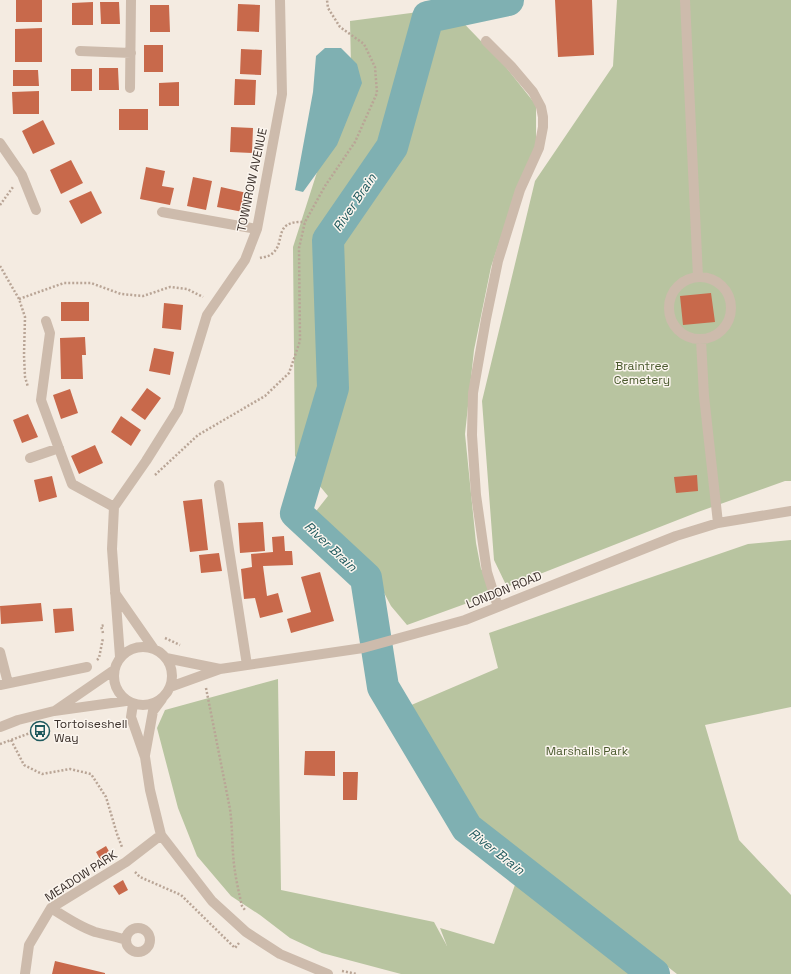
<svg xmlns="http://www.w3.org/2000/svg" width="791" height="974" viewBox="0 0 791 974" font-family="'Space Grotesk',sans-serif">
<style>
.green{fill:#b8c4a0}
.water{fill:#7fb0b2}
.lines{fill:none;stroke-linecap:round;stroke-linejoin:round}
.river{stroke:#7fb0b2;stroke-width:32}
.building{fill:#c8694b}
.path{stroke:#b9a596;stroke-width:2.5;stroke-dasharray:2 2;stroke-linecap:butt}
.minor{stroke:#cdbbac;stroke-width:10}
.labels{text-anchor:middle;stroke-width:3;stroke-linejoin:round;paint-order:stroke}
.street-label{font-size:12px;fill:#3b302b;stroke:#fbf5ee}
.park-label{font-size:12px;fill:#4a5a2e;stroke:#fbf5ee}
.poi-label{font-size:12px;fill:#3b302b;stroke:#fbf5ee;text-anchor:start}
.water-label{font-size:13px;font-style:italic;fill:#1f5a5e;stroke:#fbf5ee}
</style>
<rect width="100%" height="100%" fill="#f4ebe1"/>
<path class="green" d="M 617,0 L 791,0 L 791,481 L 785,481 L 698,512 L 507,587 L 494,560 L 482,401 L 535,181 L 613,66 Z
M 449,8 L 505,66 L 536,105 L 536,145 L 516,192 L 491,267 L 474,350 L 465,434 L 476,543 L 481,569 L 498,592 L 407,625 L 391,606 L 372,570 L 313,515 L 328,496 L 295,456 L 293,247 L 351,66 L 350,21 Z
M 791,540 L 791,707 L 705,725 L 739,840 L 791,895 L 791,974 L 677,974 L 478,820 L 409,706 L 498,668 L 489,633 L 748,544 Z
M 278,679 L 281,890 L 434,922 L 447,946 L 440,928 L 494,944 L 516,882 L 639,974 L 401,974 L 322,953 L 290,938 L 260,915 L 231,896 L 197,856 L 178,808 L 157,728 L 165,710 Z"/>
<path class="water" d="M 325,48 L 341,48 L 357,64 L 362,83 L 337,145 L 303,192 L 295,190 L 313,92 L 316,56 Z"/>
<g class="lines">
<path class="river" d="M 508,0 L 428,17 L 392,147 L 328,240 L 333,388 L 296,513 L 366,578 L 383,687 L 467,828 L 654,974"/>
</g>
<path class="building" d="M 16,0 L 42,0 L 42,22 L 16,22 Z
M 555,0 L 592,0 L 594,55 L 558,57 Z
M 93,2 L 93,25 L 72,25 L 72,3 Z
M 100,2 L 119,2 L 120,24 L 101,24 Z
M 238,4 L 260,5 L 259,32 L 237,31 Z
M 150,5 L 169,5 L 170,32 L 150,32 Z
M 42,28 L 42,62 L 15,62 L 15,29 Z
M 144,45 L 163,45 L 163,72 L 144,72 Z
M 241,49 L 262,50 L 261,75 L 240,74 Z
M 99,68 L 118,68 L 119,90 L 99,90 Z
M 71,69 L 92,69 L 92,91 L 71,91 Z
M 13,70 L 38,70 L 39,86 L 13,86 Z
M 235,79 L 256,80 L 255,105 L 234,105 Z
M 179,82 L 179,106 L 159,106 L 159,83 Z
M 39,91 L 39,114 L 13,114 L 12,92 Z
M 119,109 L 148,109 L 148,130 L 119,130 Z
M 43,120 L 55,144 L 33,154 L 22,131 Z
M 231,127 L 253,128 L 252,153 L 230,152 Z
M 71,160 L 83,183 L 61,194 L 50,170 Z
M 146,167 L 165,171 L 162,186 L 174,188 L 170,205 L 140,199 Z
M 193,177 L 212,181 L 206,210 L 187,206 Z
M 221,187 L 247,193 L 243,212 L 217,207 Z
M 91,191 L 102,213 L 81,224 L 69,201 Z
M 711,293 L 715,322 L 683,325 L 680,296 Z
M 61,302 L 89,302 L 89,321 L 61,321 Z
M 164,303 L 183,305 L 181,330 L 162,328 Z
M 85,337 L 86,355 L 82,355 L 83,379 L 61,379 L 60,338 Z
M 154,348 L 174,352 L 170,375 L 149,371 Z
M 147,388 L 161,398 L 145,420 L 131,410 Z
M 70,389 L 78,413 L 61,419 L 53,395 Z
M 28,414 L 38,437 L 22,443 L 13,420 Z
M 121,416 L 141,430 L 131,446 L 111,432 Z
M 95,445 L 103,463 L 79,474 L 71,456 Z
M 697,475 L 698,491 L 676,493 L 674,477 Z
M 52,476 L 57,497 L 39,502 L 34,480 Z
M 202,499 L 208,550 L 190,552 L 183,501 Z
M 263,522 L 265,551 L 240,553 L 238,523 Z
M 284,536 L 285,551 L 292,551 L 293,565 L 263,566 L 267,596 L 278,593 L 283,612 L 260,618 L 255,598 L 244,599 L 241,569 L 252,567 L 251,554 L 273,552 L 272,537 Z
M 219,553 L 222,571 L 201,573 L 199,555 Z
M 320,572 L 334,621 L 291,633 L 287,619 L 311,612 L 301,577 Z
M 41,603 L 43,621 L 1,624 L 0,606 Z
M 72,608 L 74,631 L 55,633 L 53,609 Z
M 305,751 L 335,751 L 335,776 L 304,775 Z
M 343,772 L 358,772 L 357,800 L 343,800 Z
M 106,846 L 111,855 L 101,861 L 96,852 Z
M 123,880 L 128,890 L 119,895 L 113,886 Z
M 55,961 L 105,973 L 105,974 L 52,974 Z"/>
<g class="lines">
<path class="path" d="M 0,205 L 13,187
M 260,258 C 263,257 267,257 270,255 C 288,245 270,220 305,222
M 0,266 L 19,299 L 25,317 L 24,355 L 25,377 L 28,387
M 19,299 L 64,283 L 91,283 L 121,294 L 143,296 L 170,287 L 187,289 L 203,297
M 155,475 L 198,435 L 265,396 L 289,373 L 300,341 L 299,248 L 305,222 L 325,186 L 355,142 L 377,93 L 375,67 L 364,44 L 340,27 L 328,8 L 327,0
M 103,633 L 101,626 L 105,625
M 165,638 L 180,645
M 97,660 L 99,658 L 103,638
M 206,688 L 230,809 C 232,824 232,838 233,853 C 234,871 238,889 242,906 L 245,910
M 11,740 L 24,765 L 42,774 L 70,769 L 91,774 L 106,797 L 117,834 L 122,847
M 0,744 L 33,732
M 135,872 L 140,877 L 181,895 L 235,948 L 239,943
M 342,971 L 357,974"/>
<path class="minor" d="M 685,0 L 698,277
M 486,41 L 511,66 L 533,92 L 541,107 L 543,117 L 543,127 L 539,148 L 520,190 L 498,261 L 486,319 L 473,393 L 472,435 L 476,495 L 487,572 L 498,607
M 80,51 L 131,53
M 130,88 L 131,0
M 0,143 L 22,175 L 36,210
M 162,212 L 257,229
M669 308a31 31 0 1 1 62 0a31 31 0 1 1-62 0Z
M 46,321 L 50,333 L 41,400 L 72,484 L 114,507
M 701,340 L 704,396 L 718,523
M 30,458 L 59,448
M 219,485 L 247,665
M 115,593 L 154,649
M114 676a29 29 0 1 1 58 0a29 29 0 1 1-58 0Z
M 0,652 L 8,683
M 120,657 L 112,549 L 114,507 L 146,461 L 178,410 L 207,315 L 245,260 L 257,229 L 282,94 L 280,0
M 166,658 L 220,669
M 0,685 L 87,667
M 170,687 L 220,669 L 363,648 L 465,620 L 676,536 L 718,523 L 791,511
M 133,704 L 131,717 L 145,757 L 150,790 L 161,835 L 212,901 L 246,932 L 280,954 L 328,974
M 56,710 L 114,670
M 0,727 L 18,720 L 54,711 L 126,701
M 145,755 L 153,711 L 162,699
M 51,908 C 65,917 80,927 95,932 C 106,935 115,936 126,940
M126 940a12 12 0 1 1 24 0a12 12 0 1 1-24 0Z
M 25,974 L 29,945 L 51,908 L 126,862 L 161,835"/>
</g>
<defs>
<g id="bus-ring" transform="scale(1)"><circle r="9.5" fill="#fbf5ee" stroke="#1f5a5e" stroke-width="1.5"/><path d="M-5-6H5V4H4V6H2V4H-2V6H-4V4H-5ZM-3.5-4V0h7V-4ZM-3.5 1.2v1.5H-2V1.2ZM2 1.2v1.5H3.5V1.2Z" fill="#1f5a5e"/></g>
</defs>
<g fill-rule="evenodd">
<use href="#bus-ring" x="40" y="731"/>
</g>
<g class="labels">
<g class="street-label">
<text transform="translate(252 180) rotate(-78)" y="4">TOWNROW AVENUE</text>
<text transform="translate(504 590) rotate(-22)" y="4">LONDON ROAD</text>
<text transform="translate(81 876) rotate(-33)" y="4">MEADOW PARK</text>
</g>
<g class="park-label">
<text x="642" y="370">Braintree<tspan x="642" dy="14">Cemetery</tspan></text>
<text x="587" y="755">Marshalls Park</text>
</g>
<g class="poi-label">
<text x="54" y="728">Tortoiseshell<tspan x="54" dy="14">Way</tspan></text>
</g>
<g class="water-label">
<text transform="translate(354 202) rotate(-56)" y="5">River Brain</text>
<text transform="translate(331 546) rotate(43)" y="5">River Brain</text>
<text transform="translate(497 851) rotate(38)" y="5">River Brain</text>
</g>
</g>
</svg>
